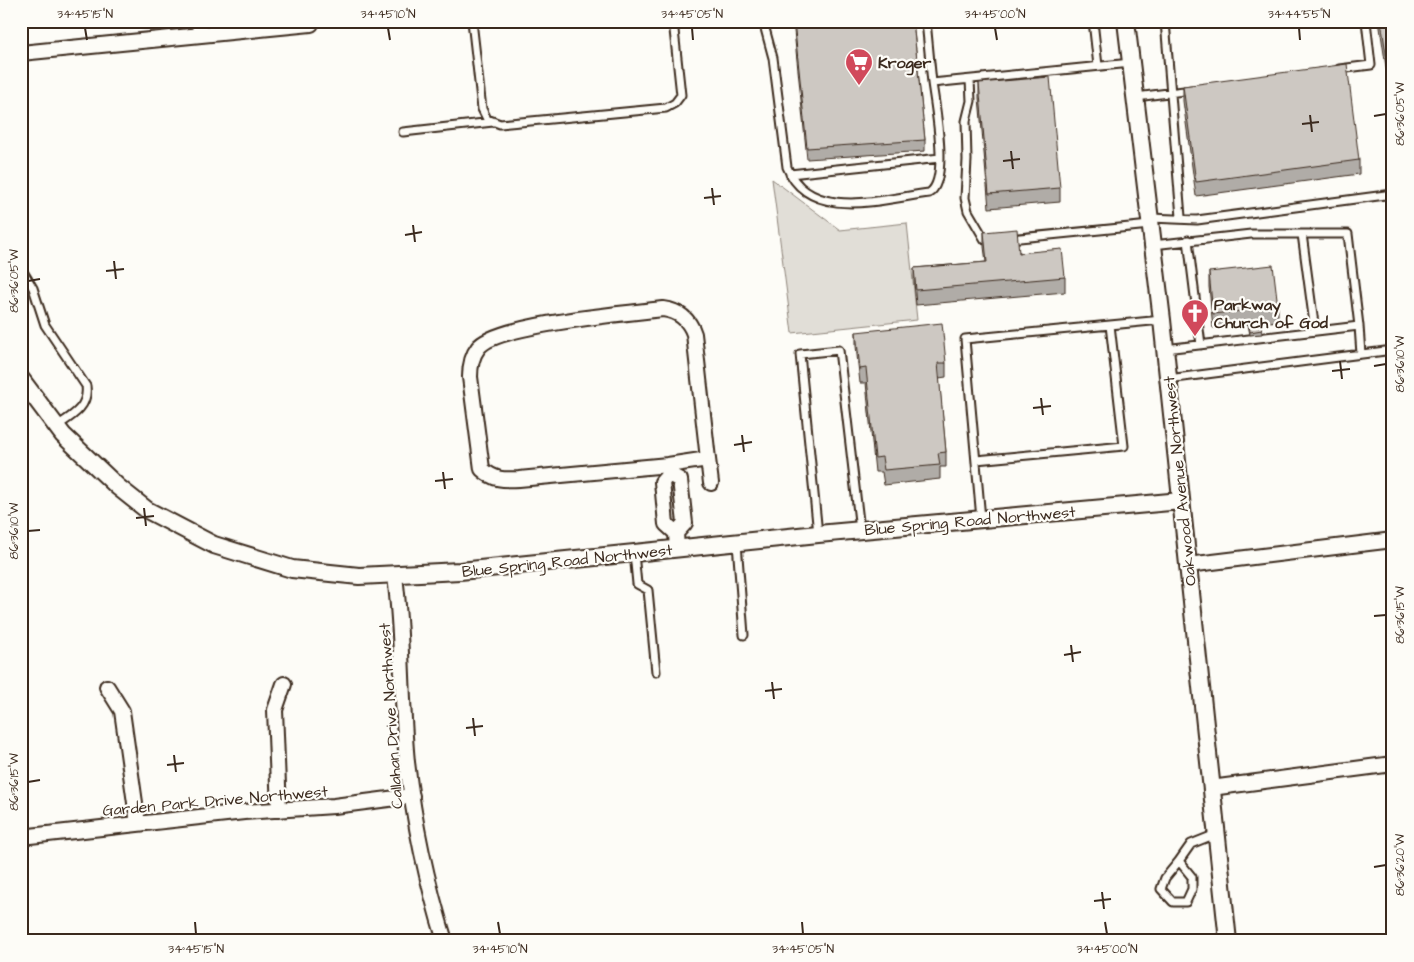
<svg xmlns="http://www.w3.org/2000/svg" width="1414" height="962" viewBox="0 0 1414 962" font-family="'Architects Daughter',sans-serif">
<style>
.green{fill:#e1ded7;stroke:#8e847a}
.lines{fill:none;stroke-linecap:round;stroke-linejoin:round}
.service-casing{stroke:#3b2a1e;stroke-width:11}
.minor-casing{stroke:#3b2a1e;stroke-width:18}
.tertiary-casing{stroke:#3b2a1e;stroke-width:20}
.service{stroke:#fdfcf7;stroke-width:7}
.minor{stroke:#fdfcf7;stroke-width:14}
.tertiary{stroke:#fdfcf7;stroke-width:16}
.wall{fill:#b0aca7;stroke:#3b2a1e}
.building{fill:#cdc8c2;stroke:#3b2a1e}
.ticks{fill:none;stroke:#3b2a1e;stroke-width:2}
.labels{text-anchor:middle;stroke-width:4.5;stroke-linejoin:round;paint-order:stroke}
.poi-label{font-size:16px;font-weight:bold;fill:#3b2a1e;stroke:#fdfcf7;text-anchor:start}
.street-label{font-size:16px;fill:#3b2a1e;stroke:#fdfcf7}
.neatline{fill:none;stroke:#3b2a1e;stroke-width:2}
.ticks-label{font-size:12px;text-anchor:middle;fill:#3b2a1e}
</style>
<rect width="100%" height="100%" fill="#fdfcf7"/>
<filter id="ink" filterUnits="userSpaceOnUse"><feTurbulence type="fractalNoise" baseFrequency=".02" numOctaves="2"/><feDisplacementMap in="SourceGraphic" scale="10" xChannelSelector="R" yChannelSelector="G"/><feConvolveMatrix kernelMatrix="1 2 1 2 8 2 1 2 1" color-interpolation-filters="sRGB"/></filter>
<g filter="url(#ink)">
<path class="green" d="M 772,179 L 840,230 L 907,223 L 917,320 L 792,333 Z"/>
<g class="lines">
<g class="service-casing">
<path id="service" d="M 472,21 L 482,109 L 487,119 L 500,124 L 666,108 L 675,103 L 681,95 L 673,21
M 763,21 L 773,58 L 787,167 C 809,222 883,199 929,193 C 950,181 935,106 932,83
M 926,21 L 932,83 L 1131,63
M 1093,21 L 1098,66
M 1165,21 L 1181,217
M 1339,69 L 1371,65 L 1366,21
M 970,80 L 971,101 L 966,121 L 967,160 L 965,198 L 968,211 L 985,240 L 991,240
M 1136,97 L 1192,90
M 403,132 L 493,122
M 790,174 L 940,158
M 1151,218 L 1197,220 L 1393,194
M 1302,234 L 1315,331
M 1009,239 L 1150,225
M 1188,240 L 1201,345
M 1153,245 L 1251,234 L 1348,234 L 1359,326 L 1165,349
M 21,268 L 33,288 L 45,325 L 86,386 C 89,407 72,416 57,426
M 1110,325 L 1162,320
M 1359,326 L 1361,354
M 1168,379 L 1393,350
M 976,460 L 1124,446 L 1110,325 L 965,339 L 981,519
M 818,534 L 800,354 L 839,350 L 860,530
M 737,543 L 744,635
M 634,553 L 637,584 L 648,590 L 656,672
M 1179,861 L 1192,877 L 1192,889 L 1186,902 L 1173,902 L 1161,889 L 1165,878 Z
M 1179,861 L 1191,844 L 1216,834"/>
</g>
<g class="minor-casing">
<path id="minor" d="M 199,21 L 200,35
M 21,53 L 311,24 L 311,21
M 708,459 L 711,483
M 668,465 L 708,459 L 694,334 C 689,319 678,311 663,309 C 630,313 495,324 478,348 C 471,357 470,367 470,377 L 482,469 C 494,480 503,480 519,479 L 668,465 L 669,474
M 676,533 L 685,523 L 680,480 L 669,474 L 662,482 L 666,524 L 676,533 L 677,549
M 1188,565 L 1393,540
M 395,576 C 403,638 401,700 407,762 C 414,823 427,883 445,941
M 107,687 L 122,711 L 138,824
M 1211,788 L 1393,764
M 279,810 L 275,710 L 284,684
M 21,837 L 244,812 L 334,806 L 412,796"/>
</g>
<g class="tertiary-casing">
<path id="tertiary" d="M 1126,21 L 1162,320 L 1228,941
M 21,379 L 63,435 L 118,487 L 147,510 L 214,545 L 292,569 L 359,576 L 460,571 L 818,534 L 1181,501"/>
</g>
<use href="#service" class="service"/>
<use href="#minor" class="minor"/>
<use href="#tertiary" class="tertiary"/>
</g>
<path class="wall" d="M 793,21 L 913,21 L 925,140 L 925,151 L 807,159 Z
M 1379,21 L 1393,21 L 1393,87 L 1389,87 Z
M 979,83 L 1060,188 L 1060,202 L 989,208 L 979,98 Z
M 1183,86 L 1359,160 L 1359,174 L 1196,196 L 1183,101 Z
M 984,232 L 1065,277 L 1065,292 L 916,305 L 914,282 L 914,268 L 986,262 L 984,247 Z
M 1209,272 L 1278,307 L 1278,321 L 1261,323 L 1262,334 L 1250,335 L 1248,324 L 1213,328 L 1209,287 Z
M 856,332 L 946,363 L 946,377 L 939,378 L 946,452 L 946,467 L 940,467 L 940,479 L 884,485 L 882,472 L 875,472 L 866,383 L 860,383 L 856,346 Z"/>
<path class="building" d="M 794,21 L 913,21 L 925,140 L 807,148 Z
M 1381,21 L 1393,21 L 1393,72 L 1389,73 Z
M 1347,64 L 1359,160 L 1196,182 L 1183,86 Z
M 1050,77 L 1060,188 L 989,194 L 979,83 Z
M 1017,229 L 1019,253 L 1062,249 L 1065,277 L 916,290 L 914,268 L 987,262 L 984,232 Z
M 1273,265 L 1278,307 L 1213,314 L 1209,272 Z
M 1260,320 L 1262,330 L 1250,332 L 1248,321 Z
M 942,323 L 946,363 L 938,363 L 946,452 L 938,453 L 940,465 L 884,470 L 882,457 L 875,458 L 866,368 L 860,369 L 856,332 Z"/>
</g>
<path class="ticks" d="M 85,28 L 87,40M 388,28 L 390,40M 692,28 L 693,40M 995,28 L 997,40M 1299,28 L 1300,40M 1310,115 L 1312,132M 1374,116 L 1386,114M 1302,124 L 1319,122M 1011,151 L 1013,169M 1003,161 L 1020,159M 712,188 L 714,205M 704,198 L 721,196M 413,225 L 415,242M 405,235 L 422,232M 114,261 L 116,279M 106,271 L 124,269M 28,281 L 40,279M 1340,361 L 1342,379M 1374,366 L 1386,364M 1332,371 L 1350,369M 1041,398 L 1043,415M 1033,408 L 1051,406M 742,435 L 744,452M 734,445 L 752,442M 443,472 L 445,489M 435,481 L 453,479M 144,508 L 146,526M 136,518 L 154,516M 28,531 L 40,530M 1374,616 L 1386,615M 1071,645 L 1073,662M 1064,655 L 1081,652M 772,682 L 774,699M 765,691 L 782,689M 473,718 L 475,736M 466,728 L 483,726M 174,755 L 176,772M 167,765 L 184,763M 28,782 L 40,780M 1374,867 L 1386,865M 1102,892 L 1104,909M 1094,901 L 1111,899M 195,922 L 196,934M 498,922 L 500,934M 802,922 L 803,934M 1105,922 L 1107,934"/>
<defs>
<g id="supermarket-pin" transform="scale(1.4375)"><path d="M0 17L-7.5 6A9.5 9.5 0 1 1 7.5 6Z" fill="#d1495b" stroke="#fdfcf7"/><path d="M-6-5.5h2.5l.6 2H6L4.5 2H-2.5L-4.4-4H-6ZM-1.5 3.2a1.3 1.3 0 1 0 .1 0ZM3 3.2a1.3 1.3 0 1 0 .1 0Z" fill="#fff"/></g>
<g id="church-pin" transform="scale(1.4375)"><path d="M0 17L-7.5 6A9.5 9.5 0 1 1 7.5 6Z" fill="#d1495b" stroke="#fdfcf7"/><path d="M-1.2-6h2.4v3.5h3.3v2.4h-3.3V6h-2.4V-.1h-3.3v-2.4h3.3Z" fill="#fff"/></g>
</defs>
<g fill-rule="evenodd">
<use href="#supermarket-pin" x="859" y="62"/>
<use href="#church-pin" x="1195" y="313"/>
</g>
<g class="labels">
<g class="poi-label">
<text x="878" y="68">Kroger</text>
<text x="1214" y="310">Parkway<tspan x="1214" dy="18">Church of God</tspan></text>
</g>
<g class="street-label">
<text transform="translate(1179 481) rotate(-96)" y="6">Oakwood Avenue Northwest</text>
<text transform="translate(970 520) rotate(-5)" y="6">Blue Spring Road Northwest</text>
<text transform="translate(567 560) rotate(-6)" y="6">Blue Spring Road Northwest</text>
<text transform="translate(390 716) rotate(-94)" y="6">Callahan Drive Northwest</text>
<text transform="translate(215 800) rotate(-5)" y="6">Garden Park Drive Northwest</text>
</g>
</g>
<rect width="1414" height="962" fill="none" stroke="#fdfcf7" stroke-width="55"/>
<rect x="28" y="28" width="1358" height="906" class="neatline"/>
<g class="ticks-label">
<text x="85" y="18">34°45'15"N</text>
<text x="388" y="18">34°45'10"N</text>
<text x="692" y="18">34°45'05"N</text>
<text x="995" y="18">34°45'00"N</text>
<text x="1299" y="18">34°44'55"N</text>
<text transform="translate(1400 114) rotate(-90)" y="4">86°36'05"W</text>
<text transform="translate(14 281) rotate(-90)" y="4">86°36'05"W</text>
<text transform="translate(1400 364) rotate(-90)" y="4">86°36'10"W</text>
<text transform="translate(14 531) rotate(-90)" y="4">86°36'10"W</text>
<text transform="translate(1400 615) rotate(-90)" y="4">86°36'15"W</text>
<text transform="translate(14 782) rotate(-90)" y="4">86°36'15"W</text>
<text transform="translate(1400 865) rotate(-90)" y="4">86°36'20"W</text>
<text x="196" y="953">34°45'15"N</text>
<text x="500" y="953">34°45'10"N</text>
<text x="803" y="953">34°45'05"N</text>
<text x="1107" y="953">34°45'00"N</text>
</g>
</svg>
